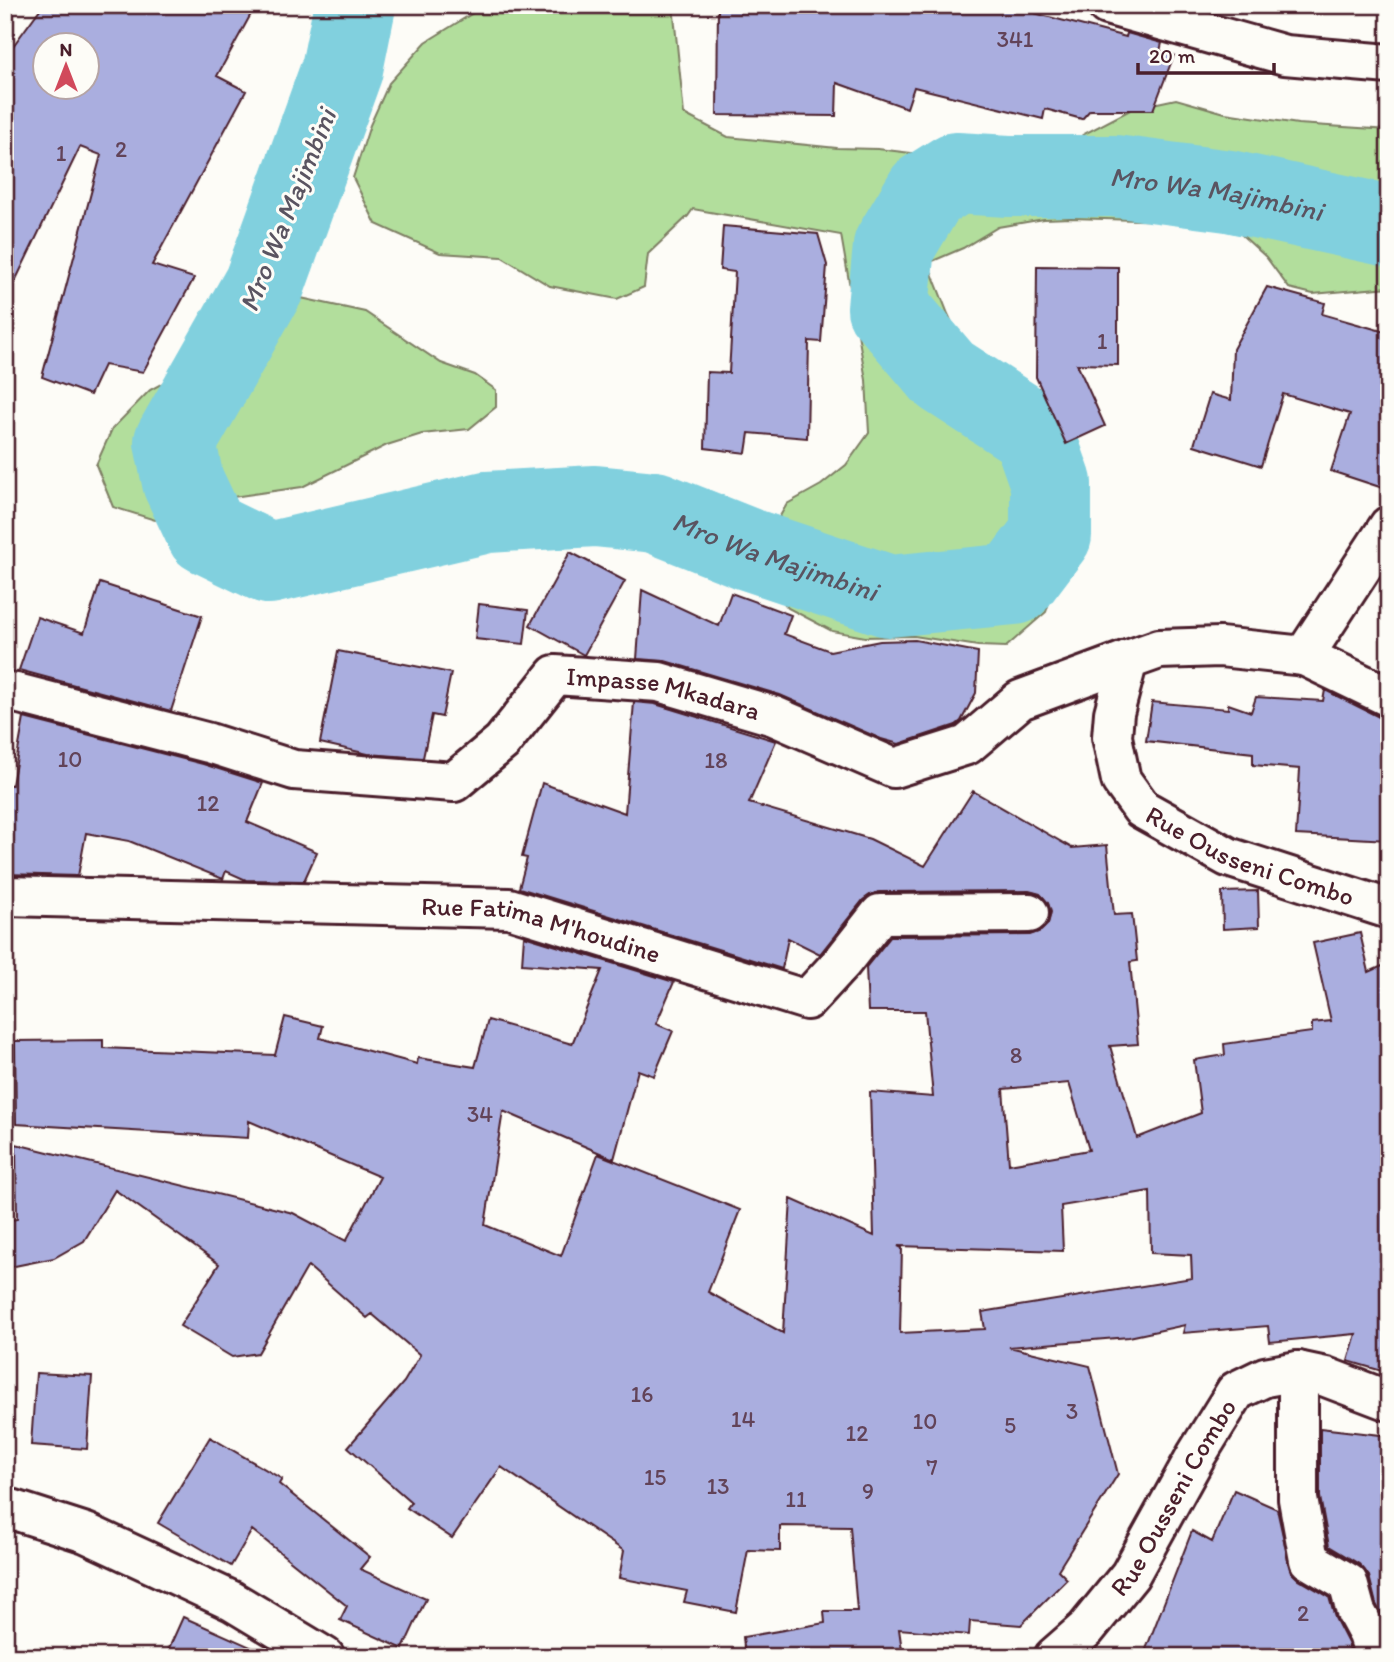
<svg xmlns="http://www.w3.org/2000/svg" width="1394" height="1662" viewBox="0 0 1394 1662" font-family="Itim,sans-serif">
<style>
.green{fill:#b2de9c;stroke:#7e7e64;stroke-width:2}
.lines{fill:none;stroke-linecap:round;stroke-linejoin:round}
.river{stroke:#81d0de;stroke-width:82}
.building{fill:#aaaedf;stroke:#4a1f2b;stroke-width:2;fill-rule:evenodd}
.minor-casing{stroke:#4a1f2b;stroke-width:44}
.minor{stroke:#fdfcf7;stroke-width:38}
.labels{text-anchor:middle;stroke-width:6;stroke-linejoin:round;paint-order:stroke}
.number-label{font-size:23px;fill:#624358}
.street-label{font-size:26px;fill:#4a1f2b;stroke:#fdfcf7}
.water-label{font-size:28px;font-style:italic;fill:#5a5461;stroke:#fdfcf7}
</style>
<rect width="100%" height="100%" fill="#fdfcf7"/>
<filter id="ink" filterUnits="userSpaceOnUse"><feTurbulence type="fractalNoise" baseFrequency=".0143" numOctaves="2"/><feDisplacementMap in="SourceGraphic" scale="14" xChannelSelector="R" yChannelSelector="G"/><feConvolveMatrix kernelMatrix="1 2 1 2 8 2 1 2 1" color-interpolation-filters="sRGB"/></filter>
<g filter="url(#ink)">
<path class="green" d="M 486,5 L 673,5 L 684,114 L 728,137 L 837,148 L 878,149 L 978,161 L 1004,161 L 1051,155 L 1084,134 L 1134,108 L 1176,99 L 1225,113 L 1298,124 L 1389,130 L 1389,287 L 1313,294 L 1289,288 L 1266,257 L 1233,227 L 1170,221 L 1071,218 L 1044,219 L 998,227 L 963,248 L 928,263 L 948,314 L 1013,455 L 1037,495 L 1065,554 L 1046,612 L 1006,647 L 978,646 L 914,636 L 865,637 L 832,631 L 788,608 L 760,574 L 766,540 L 787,504 L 821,485 L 846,465 L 869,433 L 866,380 L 841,235 L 693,209 L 688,216 L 648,254 L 644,287 L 617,299 L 550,286 L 502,257 L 440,253 L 376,224 L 353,178 L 370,125 L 389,83 L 426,42 Z
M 278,293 L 365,312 L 441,363 L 475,375 L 496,390 L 496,407 L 469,429 L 422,434 L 387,445 L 302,487 L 212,500 L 155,520 L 113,507 L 96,465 L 112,429 L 150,390 L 165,382 L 199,345 L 208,317 Z"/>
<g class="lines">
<path class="river" id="s1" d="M 355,5 L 342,69 L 264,285 L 175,442 L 183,482 L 207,533 L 269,563 L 487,512 L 595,506 L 655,512 L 748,549 L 889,596 L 1014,584 L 1051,535 L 1051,483 L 1033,432 L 945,375 L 888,308 L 894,246 L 926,192 L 956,173 L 1009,176 L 1114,176 L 1229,191 L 1389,226"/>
</g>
<path class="building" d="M 43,5 L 256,5 L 217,76 L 246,91 L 152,265 L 194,278 L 143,372 L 104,365 L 90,395 L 42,377 L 101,155 L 80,147 L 5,302 L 5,57 ZM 46,46 L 88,46 L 88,88 L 46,88 Z
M 718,5 L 1003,5 L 1126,37 L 1127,33 L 1162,43 L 1160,51 L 1174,55 L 1153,110 L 1090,110 L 1082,119 L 1045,109 L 1043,119 L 914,87 L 907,108 L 837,83 L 836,116 L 717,115 Z
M 723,226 L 818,234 L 827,265 L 821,342 L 809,341 L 807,438 L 749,433 L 746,453 L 705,448 L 707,372 L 729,373 L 735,272 L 720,270 Z
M 1037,266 L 1118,267 L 1118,365 L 1077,364 L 1105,426 L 1066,444 L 1036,377 Z
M 1267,287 L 1325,303 L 1322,314 L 1389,333 L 1389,490 L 1331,471 L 1350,414 L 1283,394 L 1261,466 L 1194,445 L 1210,394 L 1231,400 L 1233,349 Z
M 570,552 L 625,581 L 584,655 L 530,625 Z
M 100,583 L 202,616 L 171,711 L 19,670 L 37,617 L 84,633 Z
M 642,590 L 719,626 L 731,593 L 791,615 L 784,634 L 830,651 L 880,641 L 915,640 L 978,652 L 976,693 L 961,721 L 956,725 L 899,744 L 881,739 L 780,695 L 665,661 L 637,659 Z
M 479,604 L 528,610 L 524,644 L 475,639 Z
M 338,651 L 451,673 L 442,717 L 432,715 L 423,758 L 368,754 L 320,743 Z
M 1325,690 L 1379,717 L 1389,719 L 1389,840 L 1296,835 L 1300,769 L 1253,765 L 1253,753 L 1146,741 L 1152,702 L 1228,709 L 1228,704 L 1251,712 L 1256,697 L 1323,701 Z
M 634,702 L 655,704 L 776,741 L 749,803 L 870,839 L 925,866 L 973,791 L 1072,848 L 1107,845 L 1114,915 L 1132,914 L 1137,961 L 1130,962 L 1138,1044 L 1110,1046 L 1137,1138 L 1201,1113 L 1194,1060 L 1225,1055 L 1224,1044 L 1312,1032 L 1312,1023 L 1331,1021 L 1313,943 L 1360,933 L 1369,972 L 1389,963 L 1389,1349 L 1382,1371 L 1348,1361 L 1356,1334 L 1270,1342 L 1268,1326 L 1183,1333 L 1185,1325 L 1129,1337 L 1009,1347 L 1090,1366 L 1118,1474 L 1058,1570 L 1067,1579 L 1021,1625 L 970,1621 L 969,1635 L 899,1629 L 903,1657 L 745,1657 L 743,1637 L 825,1623 L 824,1611 L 857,1611 L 850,1527 L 780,1526 L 780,1551 L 748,1550 L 736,1612 L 684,1602 L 687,1591 L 619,1578 L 624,1551 L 501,1467 L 452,1538 L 407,1508 L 411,1502 L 348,1447 L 404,1382 L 420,1355 L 372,1314 L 367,1318 L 308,1266 L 258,1353 L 232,1357 L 180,1326 L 219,1264 L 115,1190 L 84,1241 L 54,1258 L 5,1268 L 5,1221 L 17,1219 L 16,1144 L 293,1213 L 346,1241 L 380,1177 L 249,1121 L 248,1138 L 16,1124 L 15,1041 L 103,1040 L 103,1048 L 275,1055 L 285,1017 L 323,1026 L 320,1038 L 417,1064 L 418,1058 L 475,1067 L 488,1020 L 572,1044 L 602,970 L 522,964 L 524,936 L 674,982 L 656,1024 L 673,1031 L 654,1076 L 638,1070 L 614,1159 L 503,1111 L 485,1225 L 561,1256 L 598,1154 L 740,1210 L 708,1292 L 783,1333 L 791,1199 L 874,1236 L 870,1092 L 933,1097 L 925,1011 L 868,1011 L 866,967 L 891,936 L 1030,935 L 1041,931 L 1048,924 L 1051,912 L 1048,903 L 1040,894 L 1029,891 L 879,892 L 870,895 L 863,900 L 820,954 L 788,938 L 782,969 L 519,888 L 527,858 L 522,857 L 542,783 L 625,813 ZM 1069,1083 L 1089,1150 L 1009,1164 L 1003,1089 ZM 1150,1191 L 1151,1253 L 1191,1255 L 1192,1278 L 982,1312 L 985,1329 L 900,1333 L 902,1248 L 898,1246 L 1063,1251 L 1061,1206 Z
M 24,718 L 203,764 L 263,783 L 247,822 L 317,852 L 304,881 L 246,880 L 226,871 L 223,879 L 129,841 L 86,833 L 78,876 L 5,874 L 5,784 L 12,785 Z
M 1258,891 L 1259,927 L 1223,929 L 1222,892 Z
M 36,1373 L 92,1376 L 87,1449 L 31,1445 Z
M 1320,1428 L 1389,1436 L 1389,1627 L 1376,1604 L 1369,1576 L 1359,1564 L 1329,1546 L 1320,1497 Z
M 210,1437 L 282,1479 L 279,1484 L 370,1557 L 360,1569 L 426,1599 L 403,1649 L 340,1620 L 347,1606 L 252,1530 L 231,1566 L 158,1523 Z
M 1234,1490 L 1277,1509 L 1291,1572 L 1298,1579 L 1329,1597 L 1335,1618 L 1348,1643 L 1352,1657 L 1143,1657 L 1192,1531 L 1212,1542 Z
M 183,1617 L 273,1657 L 165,1657 Z"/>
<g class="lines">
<g class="minor-casing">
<g id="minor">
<path d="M 1107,5 L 1285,55 L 1389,64"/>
<path id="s2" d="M 1389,526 L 1304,656 L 1220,647 L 1159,649 L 1128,660 L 1114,713 L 1112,737 L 1121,780 L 1142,809 L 1228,857 L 1389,909"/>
<path d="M 1304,656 L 1389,697"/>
<path id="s3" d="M 5,692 L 16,693 L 209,743 L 294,770 L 454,782 L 502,742 L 555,675 L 659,682 L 774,716 L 894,768 L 967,745 L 1020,700 L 1128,660"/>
<path id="s4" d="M 5,896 L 509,908 L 807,1000 L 843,961 L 880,914 L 1029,913"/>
<path d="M 1298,1371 L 1298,1499 L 1309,1560 L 1348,1583 L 1356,1612 L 1368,1634 L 1375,1657"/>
<path d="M 5,1507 L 86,1533 L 155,1565 L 232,1601 L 325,1657"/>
<path id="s5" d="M 1054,1657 L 1086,1629 L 1130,1575 L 1197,1454 L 1236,1391 L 1265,1377 L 1298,1371 L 1326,1377 L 1389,1401"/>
</g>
</g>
<use href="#minor" class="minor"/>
</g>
</g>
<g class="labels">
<g class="number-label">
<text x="1015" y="47">341</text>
<text x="121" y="157">2</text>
<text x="61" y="161">1</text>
<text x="1102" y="349">1</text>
<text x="70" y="767">10</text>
<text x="716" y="768">18</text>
<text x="208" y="811">12</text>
<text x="1016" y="1063">8</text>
<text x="480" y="1122">34</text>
<text x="642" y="1402">16</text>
<text x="1072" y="1419">3</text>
<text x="743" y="1427">14</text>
<text x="925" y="1429">10</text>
<text x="1010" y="1433">5</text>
<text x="857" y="1441">12</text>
<text x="932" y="1475">7</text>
<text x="655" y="1485">15</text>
<text x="718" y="1494">13</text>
<text x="868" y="1499">9</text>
<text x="796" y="1507">11</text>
<text x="1303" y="1621">2</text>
</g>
<g class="street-label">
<text dy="9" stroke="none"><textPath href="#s3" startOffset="718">Impasse Mkadara</textPath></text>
<text dy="9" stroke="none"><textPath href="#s2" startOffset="611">Rue Ousseni Combo</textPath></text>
<text dy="9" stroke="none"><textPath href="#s4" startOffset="539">Rue Fatima M'houdine</textPath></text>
<text dy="9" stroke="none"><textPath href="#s5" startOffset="201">Rue Ousseni Combo</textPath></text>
</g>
<g class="water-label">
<text dy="10" stroke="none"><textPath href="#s1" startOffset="2191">Mro Wa Majimbini</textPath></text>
<text transform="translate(287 210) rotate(-68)" y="10">Mro Wa Majimbini</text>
<text dy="10" stroke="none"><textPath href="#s1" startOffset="1162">Mro Wa Majimbini</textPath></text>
</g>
</g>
<rect width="1394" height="1662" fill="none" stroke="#fdfcf7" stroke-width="28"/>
<rect x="14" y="14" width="1366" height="1634" fill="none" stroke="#4a1f2b" stroke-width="2.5" filter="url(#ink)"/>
<g transform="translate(66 66)"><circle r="33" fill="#fdfcf7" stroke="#b5a4a5" stroke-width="2"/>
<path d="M0-5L12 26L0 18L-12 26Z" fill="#d1495b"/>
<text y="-10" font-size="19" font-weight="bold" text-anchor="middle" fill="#4a1f2b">N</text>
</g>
<path d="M1138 63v10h136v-10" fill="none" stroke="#4a1f2b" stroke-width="3.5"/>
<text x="1149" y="63" font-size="21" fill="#4a1f2b" stroke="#fdfcf7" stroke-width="5" paint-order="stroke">20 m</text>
</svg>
